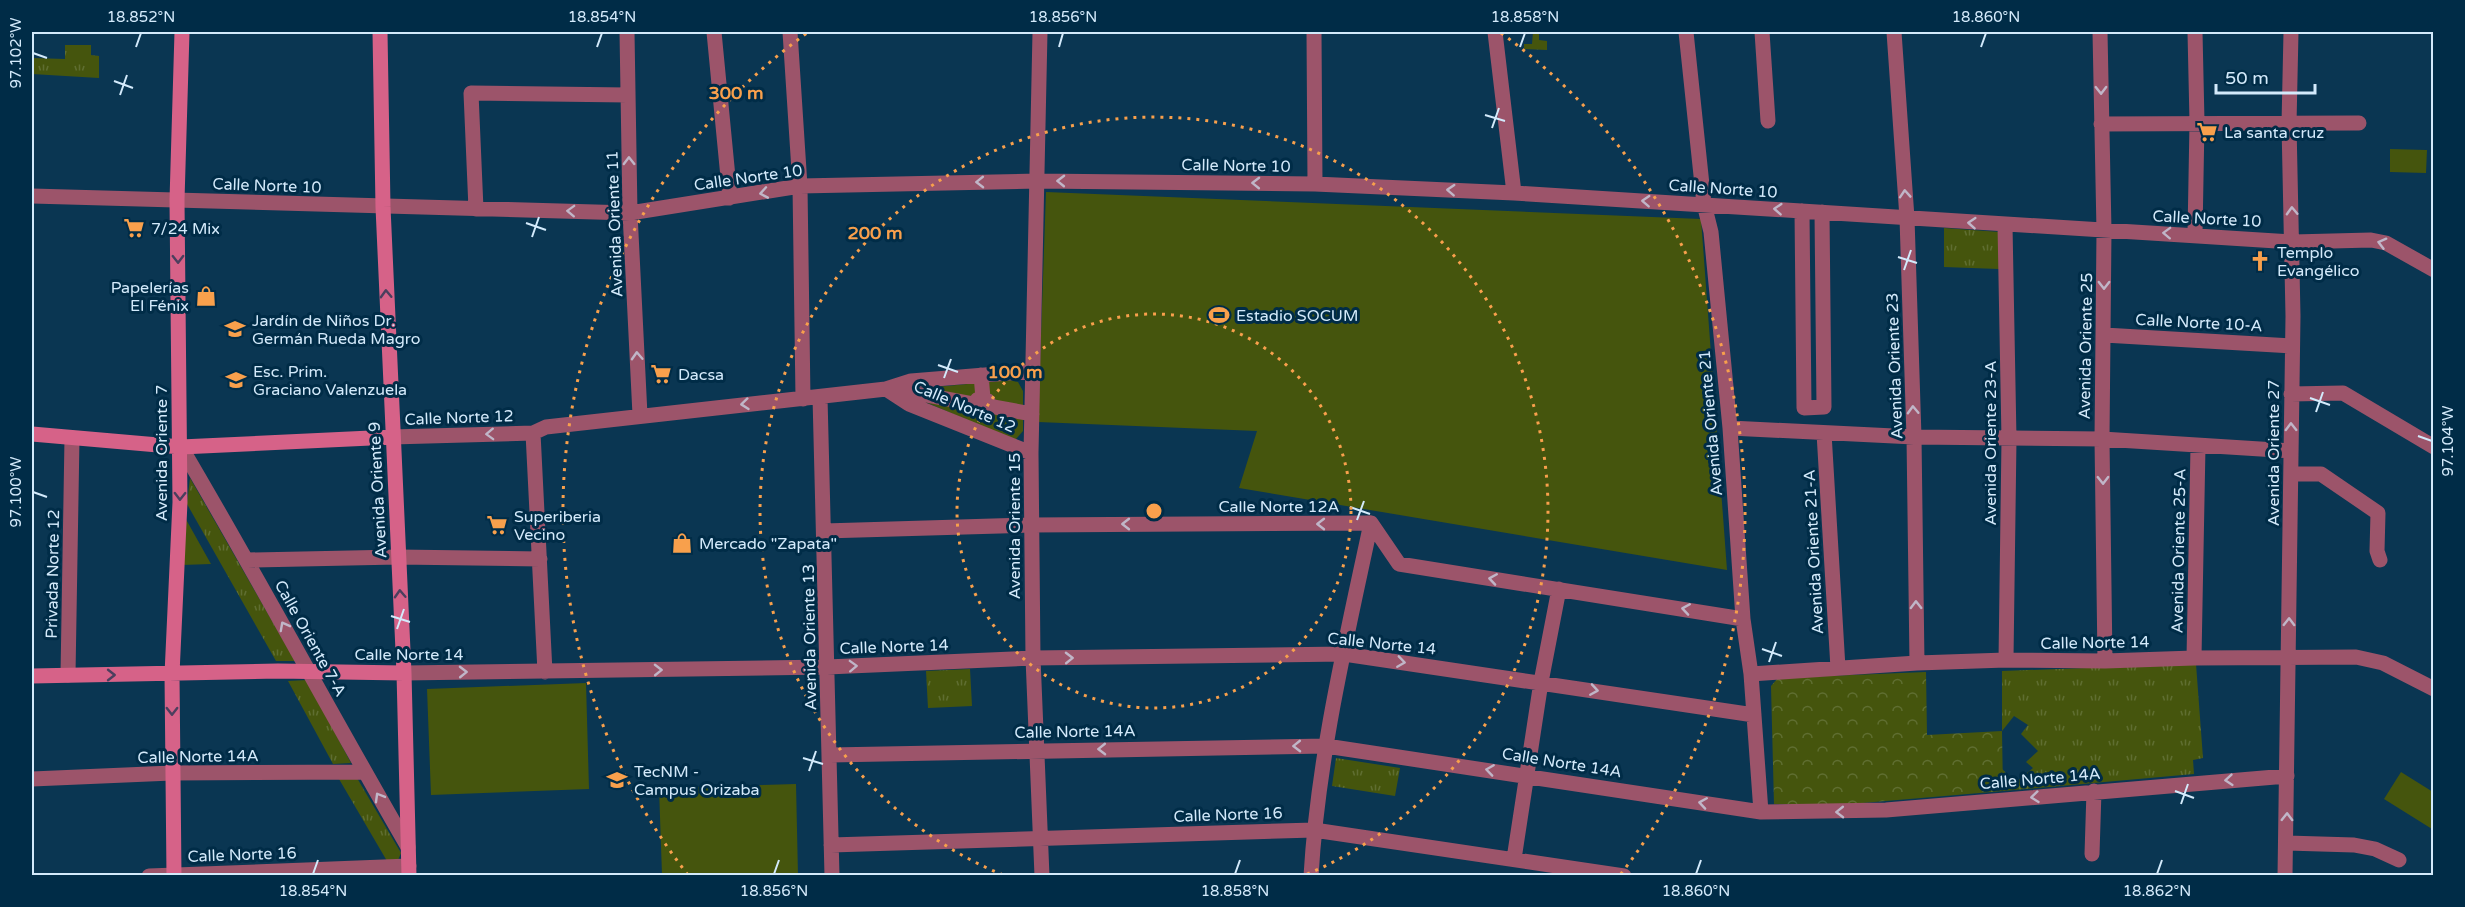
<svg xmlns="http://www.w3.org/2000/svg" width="2465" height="907" viewBox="0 0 2465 907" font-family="'Varela Round',sans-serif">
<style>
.grass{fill:url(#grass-tufts)}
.forest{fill:url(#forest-crowns)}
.park{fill:#45550d}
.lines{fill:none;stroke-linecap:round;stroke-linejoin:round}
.street{stroke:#9c546a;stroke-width:15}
.secondary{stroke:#d66288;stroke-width:15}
.oneway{stroke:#c0b6c8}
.oneway2{stroke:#4b3f5e}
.ticks{fill:none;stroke:#d3eafb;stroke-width:2}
.ring{fill:none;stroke:#f8a04c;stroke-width:3;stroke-dasharray:3 6}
.labels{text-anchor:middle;stroke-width:6;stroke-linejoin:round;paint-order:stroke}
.poi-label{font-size:16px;fill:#d3eafb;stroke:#002c47;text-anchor:start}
.street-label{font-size:16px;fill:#d3eafb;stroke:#002c47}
.centre{fill:#f8a04c;stroke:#002c47;stroke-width:3}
.ring-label{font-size:18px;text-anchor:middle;font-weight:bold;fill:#f8a04c;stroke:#002c47;stroke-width:6;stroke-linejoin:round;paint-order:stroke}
.neatline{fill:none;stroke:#d3eafb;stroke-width:2}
.ticks-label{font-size:15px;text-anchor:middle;fill:#d3eafb}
</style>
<defs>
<pattern id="grass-tufts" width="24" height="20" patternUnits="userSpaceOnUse" patternTransform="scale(1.5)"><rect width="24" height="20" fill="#45550d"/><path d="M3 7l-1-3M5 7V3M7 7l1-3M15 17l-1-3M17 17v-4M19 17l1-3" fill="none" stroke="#5f6e31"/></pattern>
<pattern id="forest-crowns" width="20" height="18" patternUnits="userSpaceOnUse" patternTransform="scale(1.5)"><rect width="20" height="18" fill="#45550d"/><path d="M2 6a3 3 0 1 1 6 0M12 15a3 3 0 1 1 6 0" fill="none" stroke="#5f6e31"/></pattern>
</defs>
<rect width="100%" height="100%" fill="#0a3652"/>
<path class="grass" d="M 1533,32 L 1539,32 L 1539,40 L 1547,41 L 1547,50 L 1524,49 L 1524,44 L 1532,44 Z
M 65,45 L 91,45 L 91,55 L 99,56 L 99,78 L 32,74 L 32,58 L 65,59 Z
M 1944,228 L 2000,232 L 1999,269 L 1944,267 Z
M 190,478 L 295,661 L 276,661 L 187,504 Z
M 2196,664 L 2203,758 L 2193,760 L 2194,774 L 2003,791 L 2002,769 L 2016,782 L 2033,768 L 2026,762 L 2038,751 L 2021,734 L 2028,725 L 2014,716 L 2002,731 L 2002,671 Z
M 970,669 L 972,706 L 928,708 L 926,671 Z
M 307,680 L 351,763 L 333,764 L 288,681 Z
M 1336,758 L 1400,768 L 1395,796 L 1332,786 Z
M 357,778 L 401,853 L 398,860 L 387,861 L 339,779 Z"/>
<path class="forest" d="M 1926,672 L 1927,735 L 2002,731 L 2003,791 L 1839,805 L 1774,804 L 1771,686 L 1778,678 Z"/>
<path class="park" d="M 2390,149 L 2427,150 L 2426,173 L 2390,172 Z
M 1046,192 L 1701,219 L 1727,570 L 1239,488 L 1257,431 L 1038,422 Z
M 1009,380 L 1018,382 L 1023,391 L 1023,431 L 1016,439 L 1011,439 L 923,401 L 926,388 Z
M 183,514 L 211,564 L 182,565 Z
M 586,683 L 589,789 L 431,795 L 427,689 Z
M 2401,772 L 2433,792 L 2432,829 L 2384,799 Z
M 796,784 L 798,875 L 662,875 L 659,788 Z"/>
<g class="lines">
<path class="street" d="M 627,32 L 630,213 L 640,415
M 714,32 L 730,198
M 790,32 L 800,186 L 803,399
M 1040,32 L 1031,453 L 1033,658 L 1042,876
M 1314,32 L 1315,184
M 1495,32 L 1514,193
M 1686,32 L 1704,204 L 1711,232 L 1730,428 L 1743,619 L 1751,674 L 1761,812
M 1762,32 L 1768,121
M 1894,32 L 1907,218 L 1914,437 L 1917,663
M 2100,32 L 2104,231 L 2102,439 L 2105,661
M 2101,124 L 2359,123
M 32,196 L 630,213 L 800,186 L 1038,181 L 1315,184 L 1514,193 L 2293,242 L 2371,240 L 2386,243 L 2434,270
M 476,209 L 471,93 L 628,95
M 1802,211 L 1804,408 L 1824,407 L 1822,212
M 2005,225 L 2009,439 L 2006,660
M 2195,234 L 2197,122 L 2195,32
M 2104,335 L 2292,346
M 981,375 L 983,398 L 988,401 L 989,406 L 986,411 L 981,412 L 976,409 L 974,404 L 978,399 L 983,398
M 886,389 L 909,404 L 1031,453
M 910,392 L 974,404
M 2291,394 L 2343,393 L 2434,447
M 820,397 L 832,876
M 989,406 L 1032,414
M 1730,428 L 1914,437 L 2102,439 L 2291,451
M 533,433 L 545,672
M 1824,433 L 1838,668
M 392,437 L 533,433 L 546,427 L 886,389 L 911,381 L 1034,371
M 181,447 C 259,579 331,714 408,847
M 2291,474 L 2321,474 L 2378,513 L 2377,551 L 2380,560
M 824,531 L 1031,525 L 1371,523 L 1399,564 L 1743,619
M 248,560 L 398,557 L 540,559
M 2194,658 L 2198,446
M 404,673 L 827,667 L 1033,658 L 1344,654 L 1754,715
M 1751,674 L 1917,663 L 2006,660 L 2105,661 L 2194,658 L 2356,657 L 2383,663 L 2434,689
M 68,675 L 72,438
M 830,755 L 1326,746 L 1761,812 L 1886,810 L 2287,776
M 32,779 L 172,773 L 364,772
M 2287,843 L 2354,845 L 2375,849 L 2399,860
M 831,845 L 1314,830 L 1624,876
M 2092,854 L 2094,791
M 1514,859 L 1541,682 L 1559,589
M 149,876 L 409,866
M 1311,876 C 1318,757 1346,640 1371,523
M 2285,876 L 2293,316 L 2289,124 L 2291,32"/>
<path class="secondary" d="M 380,32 L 383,207 L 404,673 L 409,876
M 32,434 L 181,447 L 392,437
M 32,676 L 278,671 L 404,673
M 174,876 L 172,674 L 180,502 L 177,200 L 182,32"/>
</g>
<defs><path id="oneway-chevron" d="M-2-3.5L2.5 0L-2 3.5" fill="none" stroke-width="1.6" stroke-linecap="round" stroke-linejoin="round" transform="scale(1.5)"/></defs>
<g class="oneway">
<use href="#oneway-chevron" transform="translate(2101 90) rotate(89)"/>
<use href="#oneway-chevron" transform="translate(629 161) rotate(-91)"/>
<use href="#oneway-chevron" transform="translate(1061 181) rotate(-179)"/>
<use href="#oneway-chevron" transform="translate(980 182) rotate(179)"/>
<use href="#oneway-chevron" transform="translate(1256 183) rotate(-179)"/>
<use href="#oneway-chevron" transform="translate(1451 190) rotate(-177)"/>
<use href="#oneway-chevron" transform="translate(764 193) rotate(170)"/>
<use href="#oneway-chevron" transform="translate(1905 194) rotate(-94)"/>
<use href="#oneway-chevron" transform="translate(1646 201) rotate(-177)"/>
<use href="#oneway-chevron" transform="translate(1778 209) rotate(-176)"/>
<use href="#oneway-chevron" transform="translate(571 211) rotate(-178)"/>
<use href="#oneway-chevron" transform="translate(2292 211) rotate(-92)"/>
<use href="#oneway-chevron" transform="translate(1972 223) rotate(-176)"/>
<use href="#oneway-chevron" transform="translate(2167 233) rotate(-178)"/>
<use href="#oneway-chevron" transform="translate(2382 243) rotate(-165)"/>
<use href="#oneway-chevron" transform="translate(2104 285) rotate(90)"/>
<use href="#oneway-chevron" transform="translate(637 356) rotate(-93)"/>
<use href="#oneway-chevron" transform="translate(745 404) rotate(174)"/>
<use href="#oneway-chevron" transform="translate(1913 410) rotate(-92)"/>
<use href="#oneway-chevron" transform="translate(2291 427) rotate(-91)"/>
<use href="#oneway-chevron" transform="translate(490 434) rotate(178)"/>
<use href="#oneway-chevron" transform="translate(2103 480) rotate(89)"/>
<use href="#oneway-chevron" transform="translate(1126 524) rotate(180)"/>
<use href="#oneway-chevron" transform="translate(1321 524) rotate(180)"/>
<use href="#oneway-chevron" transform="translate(1493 579) rotate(-171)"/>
<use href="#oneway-chevron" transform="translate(1916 605) rotate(-91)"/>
<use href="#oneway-chevron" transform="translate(1686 609) rotate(-171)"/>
<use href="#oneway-chevron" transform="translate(2289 622) rotate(-89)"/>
<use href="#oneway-chevron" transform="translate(284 626) rotate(-118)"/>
<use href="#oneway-chevron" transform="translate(1069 658) rotate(-1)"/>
<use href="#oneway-chevron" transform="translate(1401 662) rotate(8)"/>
<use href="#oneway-chevron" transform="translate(853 666) rotate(-2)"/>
<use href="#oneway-chevron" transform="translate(658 670) rotate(-1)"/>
<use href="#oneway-chevron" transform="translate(463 672) rotate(-1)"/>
<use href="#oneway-chevron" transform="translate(1594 690) rotate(9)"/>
<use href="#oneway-chevron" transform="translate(1297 746) rotate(179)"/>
<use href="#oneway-chevron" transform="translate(1102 749) rotate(179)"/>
<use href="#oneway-chevron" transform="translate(1490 770) rotate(-172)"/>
<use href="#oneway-chevron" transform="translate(2229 780) rotate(175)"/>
<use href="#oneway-chevron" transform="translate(379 797) rotate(-120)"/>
<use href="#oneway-chevron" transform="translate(2035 797) rotate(174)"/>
<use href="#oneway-chevron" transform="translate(1703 803) rotate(-171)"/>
<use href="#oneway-chevron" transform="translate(1840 812) rotate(179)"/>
<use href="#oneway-chevron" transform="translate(2287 817) rotate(-89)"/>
</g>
<g class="oneway2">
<use href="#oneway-chevron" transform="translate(178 259) rotate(89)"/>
<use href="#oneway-chevron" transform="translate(386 294) rotate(-92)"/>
<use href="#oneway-chevron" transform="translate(180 496) rotate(91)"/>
<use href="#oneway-chevron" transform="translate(400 594) rotate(-93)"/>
<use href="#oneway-chevron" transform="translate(111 675)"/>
<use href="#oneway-chevron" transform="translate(172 711) rotate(90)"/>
</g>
<path class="ticks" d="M 136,47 L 141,33M 597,47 L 602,33M 1059,47 L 1063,33M 1520,47 L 1525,33M 1981,47 L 1986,33M 33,53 L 47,58M 114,81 L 133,88M 120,95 L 127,75M 1485,115 L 1505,121M 1492,128 L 1499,108M 526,223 L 546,230M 532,237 L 539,217M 1898,257 L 1917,263M 1904,270 L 1911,250M 938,365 L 958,372M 944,378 L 951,359M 2310,398 L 2330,405M 2316,412 L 2323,392M 2418,436 L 2432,441M 33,492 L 47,497M 1350,507 L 1370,514M 1357,520 L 1364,501M 391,616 L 410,622M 397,629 L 404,609M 1762,649 L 1782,656M 1769,662 L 1776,642M 803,758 L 823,764M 809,771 L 816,751M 2175,791 L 2194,798M 2181,804 L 2188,784M 313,874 L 318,860M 774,874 L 779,860M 1235,874 L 1240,860M 1696,874 L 1701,860M 2157,874 L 2162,860"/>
<g class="ring">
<circle cx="1154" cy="511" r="197"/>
<path d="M1003 875A394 394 0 1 1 1305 875"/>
<path d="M688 875A591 591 0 0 1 807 33M1501 33A591 591 0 0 1 1620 875"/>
</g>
<defs>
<g id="supermarket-bare" transform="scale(1.62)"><path d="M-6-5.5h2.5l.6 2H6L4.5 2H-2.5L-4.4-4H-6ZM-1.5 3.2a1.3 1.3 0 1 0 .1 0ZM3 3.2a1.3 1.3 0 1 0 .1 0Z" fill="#f8a04c" stroke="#002c47" stroke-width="2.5" paint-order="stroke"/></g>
<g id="church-bare" transform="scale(1.62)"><path d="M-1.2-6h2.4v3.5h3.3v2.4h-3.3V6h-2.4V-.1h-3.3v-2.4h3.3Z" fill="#f8a04c" stroke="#002c47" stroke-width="2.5" paint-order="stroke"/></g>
<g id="shop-bare" transform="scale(1.62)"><path d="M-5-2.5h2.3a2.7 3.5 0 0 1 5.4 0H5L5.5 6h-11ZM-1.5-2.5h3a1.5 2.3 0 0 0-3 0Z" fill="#f8a04c" stroke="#002c47" stroke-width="2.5" paint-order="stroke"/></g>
<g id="stadium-bare" transform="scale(1.62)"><path d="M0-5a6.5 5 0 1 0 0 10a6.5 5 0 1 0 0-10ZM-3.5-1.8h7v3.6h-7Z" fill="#f8a04c" stroke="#002c47" stroke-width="2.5" paint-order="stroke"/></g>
<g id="school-bare" transform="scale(1.62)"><path d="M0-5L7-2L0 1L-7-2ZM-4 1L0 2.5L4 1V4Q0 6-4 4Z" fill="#f8a04c" stroke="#002c47" stroke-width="2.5" paint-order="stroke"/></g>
<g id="university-bare" transform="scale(1.62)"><path d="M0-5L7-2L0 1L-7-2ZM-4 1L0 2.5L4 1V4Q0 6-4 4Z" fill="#f8a04c" stroke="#002c47" stroke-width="2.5" paint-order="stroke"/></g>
</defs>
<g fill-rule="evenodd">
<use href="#supermarket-bare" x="2207" y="132"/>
<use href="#supermarket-bare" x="134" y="228"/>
<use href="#church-bare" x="2260" y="261"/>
<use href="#shop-bare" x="206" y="296"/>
<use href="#stadium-bare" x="1219" y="315"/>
<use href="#school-bare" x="235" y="329"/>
<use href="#supermarket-bare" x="661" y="374"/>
<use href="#school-bare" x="236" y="380"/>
<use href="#supermarket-bare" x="497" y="525"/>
<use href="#shop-bare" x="682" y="543"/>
<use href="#university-bare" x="617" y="780"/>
</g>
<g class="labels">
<g class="poi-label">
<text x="2224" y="138">La santa cruz</text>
<text x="151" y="234">7/24 Mix</text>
<text x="2277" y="258">Templo<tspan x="2277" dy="18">Evangélico</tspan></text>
<text x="189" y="293" text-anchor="end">Papelerías<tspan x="189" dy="18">El Fénix</tspan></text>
<text x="1236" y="321">Estadio SOCUM</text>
<text x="252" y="326">Jardín de Niños Dr.<tspan x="252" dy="18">Germán Rueda Magro</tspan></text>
<text x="253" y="377">Esc. Prim.<tspan x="253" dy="18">Graciano Valenzuela</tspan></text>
<text x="678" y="380">Dacsa</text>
<text x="514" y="522">Superiberia<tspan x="514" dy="18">Vecino</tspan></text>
<text x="699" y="549">Mercado "Zapata"</text>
<text x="634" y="777">TecNM -<tspan x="634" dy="18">Campus Orizaba</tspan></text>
</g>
<g class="street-label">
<text transform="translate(1236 165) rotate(1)" y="6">Calle Norte 10</text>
<text transform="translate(748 177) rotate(-8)" y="6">Calle Norte 10</text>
<text transform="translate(267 185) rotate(2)" y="6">Calle Norte 10</text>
<text transform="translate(1723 188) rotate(4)" y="6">Calle Norte 10</text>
<text transform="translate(2207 218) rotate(3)" y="6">Calle Norte 10</text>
<text transform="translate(614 224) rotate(-92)" y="6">Avenida Oriente 11</text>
<text transform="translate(2199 322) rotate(3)" y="6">Calle Norte 10-A</text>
<text transform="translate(2085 346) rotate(-89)" y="6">Avenida Oriente 25</text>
<text transform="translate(1894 366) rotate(-92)" y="6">Avenida Oriente 23</text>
<text transform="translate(965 406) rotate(23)" y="6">Calle Norte 12</text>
<text transform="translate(459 417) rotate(-2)" y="6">Calle Norte 12</text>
<text transform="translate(1710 423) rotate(-95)" y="6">Avenida Oriente 21</text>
<text transform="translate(1990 443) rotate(-90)" y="6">Avenida Oriente 23-A</text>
<text transform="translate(161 453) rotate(-90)" y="6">Avenida Oriente 7</text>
<text transform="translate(2273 453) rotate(-90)" y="6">Avenida Oriente 27</text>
<text transform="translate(377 490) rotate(-93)" y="6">Avenida Oriente 9</text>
<text x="1279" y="512">Calle Norte 12A</text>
<text transform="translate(1014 526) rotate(-90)" y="6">Avenida Oriente 15</text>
<text transform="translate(2178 551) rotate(-89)" y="6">Avenida Oriente 25-A</text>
<text transform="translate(1813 552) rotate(-93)" y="6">Avenida Oriente 21-A</text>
<text transform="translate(52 574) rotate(-89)" y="6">Privada Norte 12</text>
<text transform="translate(809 637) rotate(-91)" y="6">Avenida Oriente 13</text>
<text transform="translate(311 638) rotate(61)" y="6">Calle Oriente 7-A</text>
<text transform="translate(2095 642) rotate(-1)" y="6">Calle Norte 14</text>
<text transform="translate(1382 643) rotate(6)" y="6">Calle Norte 14</text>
<text transform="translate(894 646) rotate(-2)" y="6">Calle Norte 14</text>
<text x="409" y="660">Calle Norte 14</text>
<text transform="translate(1075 731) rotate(-1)" y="6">Calle Norte 14A</text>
<text transform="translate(198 756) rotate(-1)" y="6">Calle Norte 14A</text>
<text transform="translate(1562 762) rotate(9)" y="6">Calle Norte 14A</text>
<text transform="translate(2040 778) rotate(-5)" y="6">Calle Norte 14A</text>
<text transform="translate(1228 814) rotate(-2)" y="6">Calle Norte 16</text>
<text transform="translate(242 854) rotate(-2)" y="6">Calle Norte 16</text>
</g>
</g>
<circle cx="1154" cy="511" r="9" class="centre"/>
<g class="ring-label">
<text x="736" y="99">300 m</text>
<text x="875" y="239">200 m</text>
<text x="1015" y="378">100 m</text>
</g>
<rect width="2465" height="907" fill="none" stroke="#002c47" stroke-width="66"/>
<path d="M2216 84v9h99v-9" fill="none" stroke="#d3eafb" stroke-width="3"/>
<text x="2225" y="84" font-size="18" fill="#d3eafb" stroke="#002c47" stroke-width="4.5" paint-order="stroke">50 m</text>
<rect x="33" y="33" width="2399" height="841" class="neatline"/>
<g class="ticks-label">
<text x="141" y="22">18.852°N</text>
<text x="602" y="22">18.854°N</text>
<text x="1063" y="22">18.856°N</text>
<text x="1525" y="22">18.858°N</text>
<text x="1986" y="22">18.860°N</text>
<text transform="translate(16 53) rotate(-90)" y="5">97.102°W</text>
<text transform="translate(2448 441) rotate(-90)" y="5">97.104°W</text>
<text transform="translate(16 492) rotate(-90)" y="5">97.100°W</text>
<text x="313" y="896">18.854°N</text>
<text x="774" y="896">18.856°N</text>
<text x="1235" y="896">18.858°N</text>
<text x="1696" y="896">18.860°N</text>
<text x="2157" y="896">18.862°N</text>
</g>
</svg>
